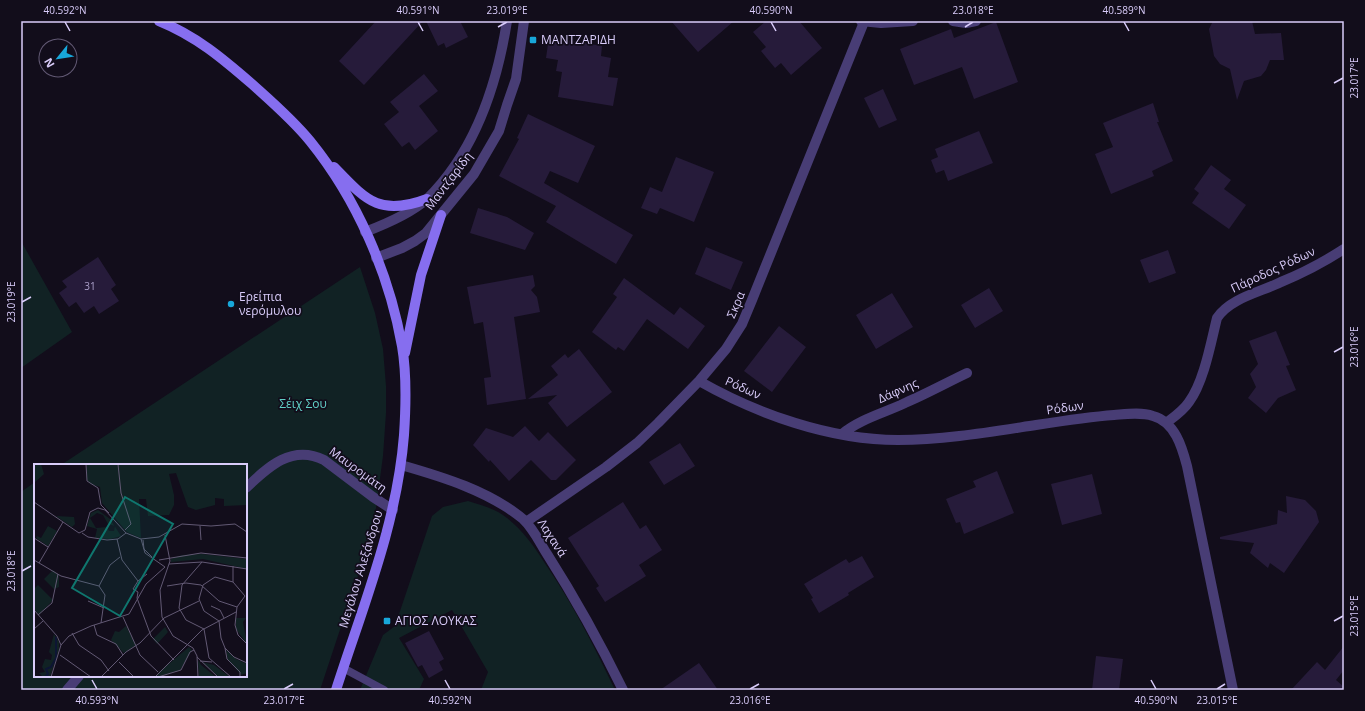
<svg xmlns="http://www.w3.org/2000/svg" width="1365" height="711" viewBox="0 0 1365 711" font-family="'Open Sans',sans-serif">
<style>
.green{fill:#112224}
.building{fill:#261b3a}
.lines{fill:none;stroke-linecap:round;stroke-linejoin:round}
.service{stroke:#483d75;stroke-width:8}
.minor{stroke:#483d75;stroke-width:10}
.tertiary{stroke:#483d75;stroke-width:10}
.secondary{stroke:#866eef;stroke-width:10}
.ticks{fill:none;stroke:#d9ccfa;stroke-width:1.5}
.poi-dot{fill:#18a7da;stroke:#120d1b;stroke-width:1.5}
.labels{text-anchor:middle;stroke-width:3.5;stroke-linejoin:round;paint-order:stroke}
.number-label{font-size:10px;fill:#aca0ca}
.poi-label{font-size:12px;fill:#d9ccfa;stroke:#120d1b;text-anchor:start}
.street-label{font-size:12px;fill:#d9ccfa;stroke:#120d1b}
.park-label{font-size:12px;fill:#61d0c7;stroke:#120d1b}
.inset-river{fill:none;stroke:#0d1534;stroke-width:2}
.inset-road{fill:none;stroke:#625974;stroke-width:1}
.view{fill:#0f766e;fill-opacity:0.15;stroke:#0f766e;stroke-width:2}
.inset-edge{fill:none;stroke:#d9ccfa;stroke-width:2}
.neatline{fill:none;stroke:#d9ccfa;stroke-width:1.5}
.ticks-label{font-size:10px;text-anchor:middle;fill:#d9ccfa}
</style>
<rect width="100%" height="100%" fill="#120d1b"/>
<path class="green" d="M 21,241 L 72,332 L 21,368 Z
M 360,267 L 375,313 L 383,349 L 386,386 L 386,413 L 383,456 L 373,530 L 320,690 L 21,690 L 21,492 L 35,482 L 35,676 L 246,676 L 246,465 L 61,465 Z
M 468,501 C 481,505 496,509 507,518 C 522,530 534,546 544,562 C 572,602 594,646 615,690 L 481,690 L 488,672 L 452,610 L 399,638 L 424,679 L 419,690 L 360,690 L 383,635 L 395,626 L 432,516 L 443,507 Z"/>
<path class="building" d="M 376,21 L 423,21 L 364,85 L 339,61 Z
M 426,21 L 460,21 L 468,37 L 446,48 L 444,43 L 438,46 Z
M 671,21 L 734,21 L 698,52 Z
M 766,21 L 799,21 L 822,48 L 791,75 L 781,63 L 775,68 L 761,51 L 766,47 L 753,32 Z
M 1213,21 L 1252,21 L 1255,34 L 1281,33 L 1284,60 L 1270,60 L 1266,70 L 1261,76 L 1244,81 L 1237,100 L 1230,69 L 1220,64 L 1214,56 L 1209,29 Z
M 996,22 L 1018,82 L 974,99 L 962,67 L 914,85 L 900,49 L 951,29 L 954,38 Z
M 549,37 L 602,46 L 601,56 L 611,58 L 608,77 L 618,78 L 613,106 L 558,97 L 562,72 L 556,71 L 558,60 L 546,58 Z
M 424,74 L 438,91 L 419,106 L 438,131 L 415,150 L 409,142 L 402,147 L 384,124 L 399,112 L 390,102 Z
M 883,89 L 897,120 L 879,128 L 864,98 Z
M 1153,103 L 1159,122 L 1157,122 L 1173,161 L 1152,171 L 1154,176 L 1111,194 L 1095,154 L 1113,147 L 1103,123 Z
M 528,114 L 595,146 L 578,183 L 550,171 L 544,183 L 633,235 L 616,264 L 546,222 L 556,206 L 499,176 L 519,139 L 517,138 Z
M 979,131 L 993,163 L 948,181 L 944,170 L 936,173 L 931,160 L 938,157 L 935,149 Z
M 676,157 L 714,172 L 694,222 L 660,208 L 657,214 L 641,208 L 650,187 L 662,192 Z
M 1211,165 L 1231,180 L 1224,189 L 1246,205 L 1229,229 L 1192,203 L 1199,193 L 1194,189 Z
M 478,208 L 507,217 L 534,233 L 525,250 L 470,233 Z
M 706,247 L 743,262 L 731,290 L 695,274 Z
M 1168,250 L 1176,273 L 1149,283 L 1140,260 Z
M 98,257 L 116,285 L 111,289 L 119,301 L 99,314 L 94,306 L 84,313 L 76,302 L 69,307 L 59,293 L 67,287 L 62,281 Z
M 533,275 L 535,286 L 531,290 L 537,297 L 540,312 L 514,317 L 526,399 L 487,405 L 484,378 L 491,377 L 483,322 L 474,324 L 467,287 Z
M 624,278 L 674,315 L 680,307 L 705,326 L 688,349 L 647,319 L 624,351 L 618,347 L 616,350 L 592,332 L 617,297 L 613,294 Z
M 989,288 L 1003,311 L 975,328 L 961,305 Z
M 892,293 L 913,327 L 876,349 L 856,315 Z
M 779,326 L 806,347 L 772,392 L 744,371 Z
M 1276,331 L 1290,365 L 1286,366 L 1296,390 L 1278,398 L 1266,413 L 1248,398 L 1256,387 L 1250,374 L 1258,364 L 1249,341 Z
M 579,349 L 612,392 L 567,427 L 548,403 L 557,395 L 528,399 L 558,375 L 551,366 L 565,354 L 568,358 Z
M 525,426 L 539,441 L 548,432 L 576,460 L 556,480 L 551,480 L 531,460 L 509,481 L 490,460 L 489,462 L 473,445 L 486,428 L 513,437 Z
M 680,443 L 695,466 L 664,485 L 649,462 Z
M 997,471 L 1014,513 L 964,534 L 960,522 L 956,523 L 946,499 L 976,487 L 973,481 Z
M 1092,474 L 1102,514 L 1062,525 L 1051,484 Z
M 1286,496 L 1305,500 L 1316,511 L 1319,522 L 1284,573 L 1270,563 L 1268,568 L 1250,553 L 1254,543 L 1220,539 L 1220,537 L 1277,524 L 1278,510 L 1287,513 Z
M 623,502 L 640,529 L 646,525 L 662,550 L 639,565 L 646,576 L 605,602 L 596,588 L 599,586 L 568,538 Z
M 862,556 L 874,577 L 848,593 L 849,595 L 819,613 L 811,599 L 813,598 L 804,584 L 846,559 L 849,563 Z
M 429,631 L 444,659 L 439,662 L 443,670 L 429,678 L 422,665 L 418,667 L 405,643 Z
M 1344,646 L 1344,670 L 1336,680 L 1344,687 L 1344,690 L 1291,690 L 1317,662 L 1325,670 Z
M 1096,656 L 1123,659 L 1119,690 L 1092,690 Z
M 699,663 L 718,690 L 660,690 Z"/>
<g class="lines">
<path class="service" d="M 343,668 L 384,690"/>
<path class="minor" d="M 861,21 L 881,23 L 913,21
M 953,21 L 966,23 L 976,21
M 699,381 C 757,414 830,440 898,440 C 944,440 990,432 1036,425 C 1062,421 1088,417 1114,415 C 1127,414 1141,412 1153,416 C 1175,422 1182,447 1187,466 L 1233,690
M 1166,423 C 1174,417 1183,411 1189,402 C 1204,382 1211,342 1217,318 C 1230,298 1261,292 1281,282 C 1303,273 1324,262 1344,249
M 842,434 C 860,419 884,413 905,403 C 926,394 946,383 967,373
M 401,465 C 443,477 489,491 523,519 C 533,528 540,543 547,554 C 575,598 600,643 623,690
M 246,488 C 268,467 292,444 324,460 L 373,497 L 393,510
M 526,522 L 606,467 L 637,443 L 658,423 L 699,381 L 726,349 L 742,324 L 752,300 L 864,22
M 67,690 L 79,676"/>
<path class="tertiary" d="M 365,232 C 386,224 410,214 427,199 C 475,152 497,85 507,21
M 376,258 L 402,248 L 415,241 L 426,233 L 474,174 L 499,131 L 507,105 L 516,79 L 524,21"/>
<path class="secondary" d="M 159,21 C 196,36 222,58 252,84 C 272,102 293,120 310,141 C 357,199 389,273 402,346 C 407,375 406,405 404,435 C 397,524 363,606 336,690
M 334,167 C 366,200 379,217 427,199
M 405,353 L 421,275 L 441,215"/>
</g>
<path class="ticks" d="M 65,22 L 70,31M 418,22 L 423,31M 771,22 L 776,31M 1124,22 L 1129,31M 498,27 L 507,22M 965,27 L 973,22M 1334,83 L 1343,78M 22,302 L 31,297M 1334,352 L 1343,347M 22,571 L 31,566M 1334,621 L 1343,616M 92,680 L 97,689M 445,680 L 450,689M 1151,680 L 1156,689M 284,689 L 293,684M 750,689 L 759,684M 1217,689 L 1225,684"/>
<g class="poi-dot">
<rect x="529" y="36" width="8" height="8" rx="2"/>
<circle cx="231" cy="304" r="4"/>
<rect x="383" y="617" width="8" height="8" rx="2"/>
</g>
<g class="labels">
<g class="number-label">
<text x="90" y="290">31</text>
</g>
<g class="poi-label">
<text x="541" y="44">ΜΑΝΤΖΑΡΙΔΗ</text>
<text x="239" y="301">Ερείπια<tspan x="239" dy="14">νερόμυλου</tspan></text>
<text x="395" y="625">ΑΓΙΟΣ ΛΟΥΚΑΣ</text>
</g>
<g class="street-label">
<text transform="translate(449 181) rotate(-53)" y="4">Μαντζαρίδη</text>
<text transform="translate(1273 270) rotate(-25)" y="4">Πάροδος Ρόδων</text>
<text transform="translate(736 305) rotate(-67)" y="4">Σκρα</text>
<text transform="translate(743 388) rotate(24)" y="4">Ρόδων</text>
<text transform="translate(898 391) rotate(-24)" y="4">Δάφνης</text>
<text transform="translate(1065 408) rotate(-8)" y="4">Ρόδων</text>
<text transform="translate(358 470) rotate(36)" y="4">Μαυρομάτη</text>
<text transform="translate(552 538) rotate(57)" y="4">Λαχανά</text>
<text transform="translate(361 569) rotate(-73)" y="4">Μεγάλου Αλεξάνδρου</text>
</g>
<g class="park-label">
<text x="303" y="408">Σέιχ Σου</text>
</g>
</g>
<g transform="translate(34 464)">
<rect width="213" height="213" fill="#120d1b"/>
<path d="M 0,0 L 7,0 L 10,10 L 0,19 ZM 53,0 L 213,0 L 213,41 L 190,42 L 190,35 L 181,34 L 181,41 L 162,46 L 154,43 L 142,9 L 135,10 L 140,31 L 140,41 L 135,51 L 114,52 L 112,35 L 105,35 L 107,74 L 93,68 L 68,39 L 66,23 L 56,20 L 53,16 ZM 64,46 L 76,55 L 87,72 L 76,75 L 61,74 L 63,65 L 53,62 L 57,49 ZM 63,49 L 69,51 L 74,60 L 81,62 L 80,67 L 75,67 L 73,63 L 62,64 L 56,54 ZM 22,52 L 40,53 L 41,60 L 38,63 ZM 14,62 L 23,67 L 14,82 L 2,74 L 3,72 L 7,74 ZM 168,90 L 213,95 L 213,105 L 169,95 L 137,98 L 137,95 L 148,91 ZM 19,106 L 25,111 L 25,123 L 20,125 L 10,115 ZM 4,121 L 19,136 L 5,151 L 0,145 L 0,125 ZM 202,154 L 212,154 L 209,158 L 213,180 L 202,165 ZM 92,162 L 102,181 L 90,189 L 77,176 L 81,167 L 85,168 ZM 131,163 L 134,168 L 123,180 L 119,175 ZM 20,170 L 25,178 L 25,185 L 16,213 L 9,213 L 5,209 L 11,208 L 8,203 L 11,195 L 17,196 L 18,191 L 15,188 ZM 155,183 L 158,186 L 146,206 L 123,213 L 125,208 ZM 192,186 L 202,195 L 213,200 L 213,209 L 207,211 L 194,196 ZM 164,196 L 167,201 L 182,213 L 165,213 ZM 168,198 L 180,201 L 196,213 L 185,213 Z" fill="#112224" fill-rule="evenodd"/>
<path class="inset-river" d="M 11,213 L 14,210 L 12,205 L 17,203 L 22,194 L 22,173"/>
<path class="inset-road" d="M 52,0 L 53,17 L 64,24 L 67,41 L 75,49M 84,0 L 87,29 L 97,60 L 91,66M 0,38 L 45,69 L 51,66 L 56,48 L 64,44 L 71,46 L 92,69 L 107,75 L 125,73 L 148,60 L 177,62 L 201,60 L 213,68M 166,62 L 167,76M 48,69 L 54,73 L 73,76 L 84,75 L 92,69M 131,71 L 136,97 L 126,126 L 128,153 L 139,172 L 159,184 L 163,192 L 164,213M 0,74 L 14,83M 83,75 L 88,96 L 104,117M 107,75 L 111,89 L 131,103M 109,76 L 110,85 L 118,93M 0,96 L 27,112 L 65,122M 125,96 L 167,89 L 213,94M 168,98 L 148,121 L 145,144 L 152,156 L 170,165 L 175,194 L 197,213M 5,99 L 29,58M 135,100 L 168,98 L 213,105M 199,102 L 199,118M 113,110 L 104,117 L 99,125 L 104,128 L 103,134 L 117,172 L 140,196M 65,122 L 71,131 L 67,159M 65,122 L 76,101 L 86,93M 133,122 L 152,119 L 167,121 L 185,137 L 203,143M 211,132 L 199,118 L 181,113 L 169,121 L 165,135 L 170,147 L 185,157 L 187,174 L 191,184 L 200,193 L 213,199M 211,132 L 203,143 L 201,161 L 204,171 L 213,180M 54,137 L 70,144M 177,142 L 186,146 L 190,154M 0,146 L 23,172 L 27,181M 4,151 L 18,139 L 24,110M 89,153 L 106,191 L 124,208M 60,161 L 63,171 L 82,180 L 89,191M 0,165 L 9,157M 38,169 L 45,181 L 67,196 L 75,207M 191,184 L 193,195 L 206,208 L 206,213M 26,191 L 57,213M 163,193 L 184,213M 166,197 L 178,198M 85,198 L 100,213M 17,213 L 27,181 L 35,172 L 57,162 L 95,150 L 112,120 L 131,103M 67,213 L 92,188 L 106,179 L 130,154 L 165,137M 121,213 L 168,166 L 202,148M 124,213 L 147,206 L 156,188 L 160,186"/>
<path class="view" d="M 91,33 L 139,60 L 86,152 L 38,124 Z"/>
<rect width="213" height="213" class="inset-edge"/>
</g>
<rect width="1365" height="711" fill="none" stroke="#120d1b" stroke-width="44"/>
<g transform="translate(58 58) rotate(240)"><circle r="19" fill="#120d1b" stroke="#625974"/>
<path d="M0-3L7 15L0 10L-7 15Z" fill="#18a7da"/>
<text y="-6" font-size="11" font-weight="bold" text-anchor="middle" fill="#d9ccfa">N</text>
</g>
<rect x="22" y="22" width="1321" height="667" class="neatline"/>
<g class="ticks-label">
<text x="65" y="14">40.592°N</text>
<text x="418" y="14">40.591°N</text>
<text x="507" y="14">23.019°E</text>
<text x="771" y="14">40.590°N</text>
<text x="973" y="14">23.018°E</text>
<text x="1124" y="14">40.589°N</text>
<text transform="translate(1354 78) rotate(-90)" y="4">23.017°E</text>
<text transform="translate(11 302) rotate(-90)" y="4">23.019°E</text>
<text transform="translate(1354 347) rotate(-90)" y="4">23.016°E</text>
<text transform="translate(11 571) rotate(-90)" y="4">23.018°E</text>
<text transform="translate(1354 616) rotate(-90)" y="4">23.015°E</text>
<text x="97" y="704">40.593°N</text>
<text x="284" y="704">23.017°E</text>
<text x="450" y="704">40.592°N</text>
<text x="750" y="704">23.016°E</text>
<text x="1156" y="704">40.590°N</text>
<text x="1217" y="704">23.015°E</text>
</g>
</svg>
